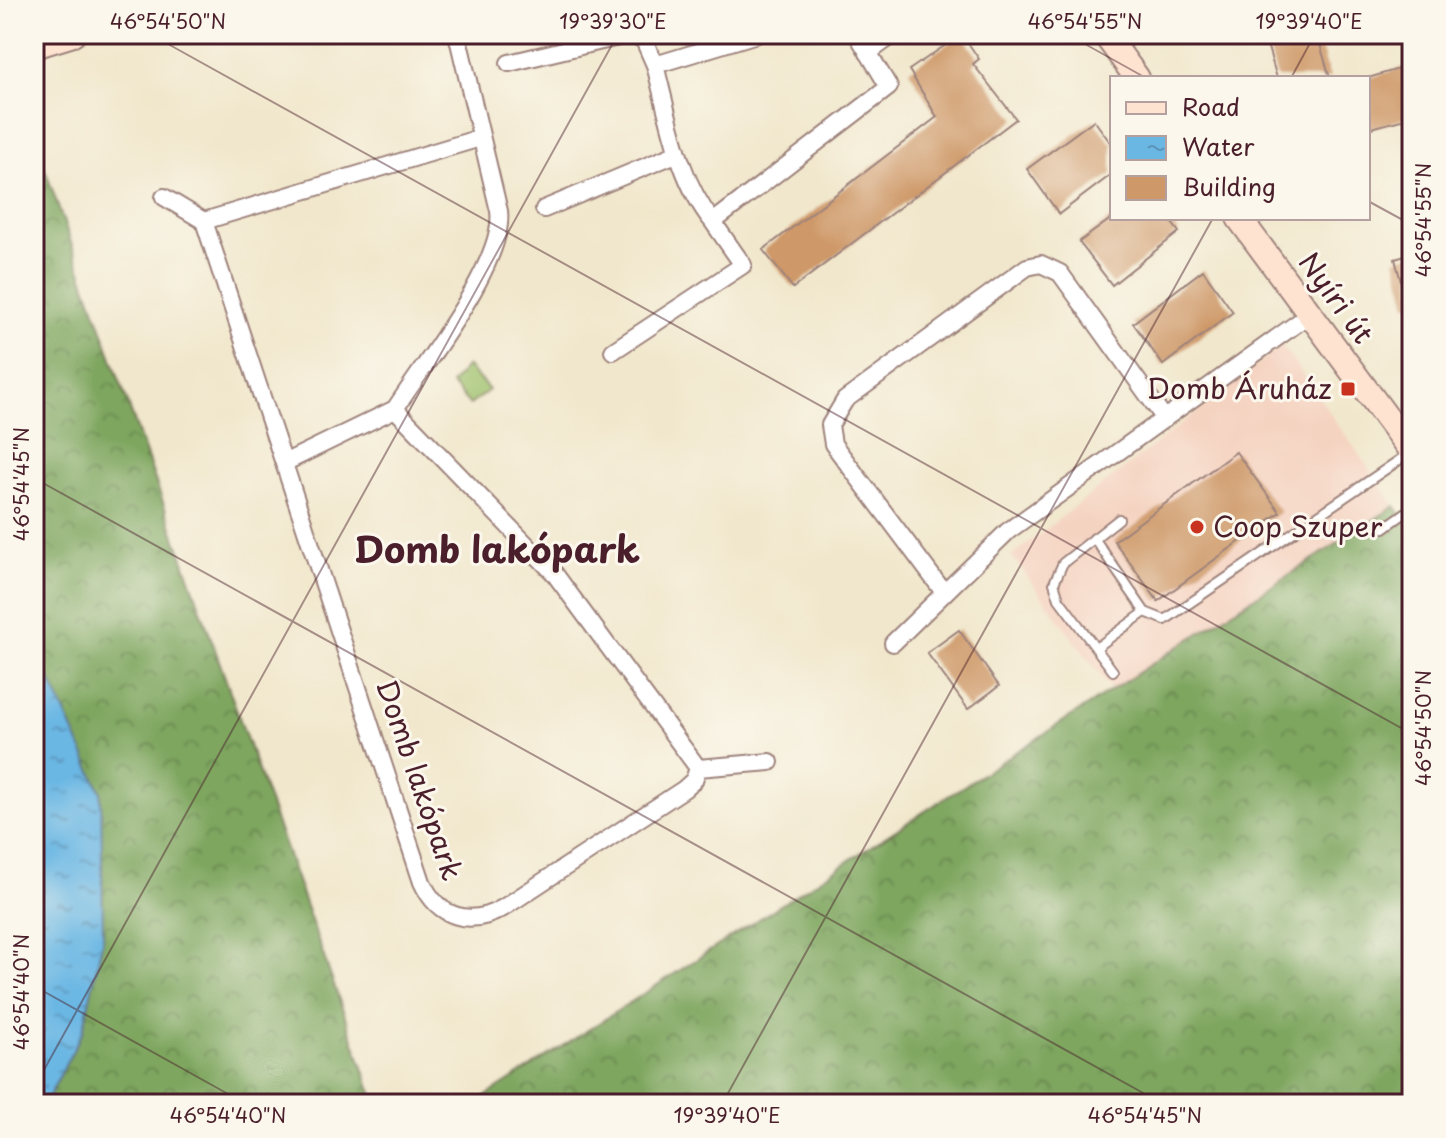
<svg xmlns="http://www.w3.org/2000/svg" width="1446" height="1138" viewBox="0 0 1446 1138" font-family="'Playpen Sans',sans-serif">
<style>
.built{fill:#f5d3c1}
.forest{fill:url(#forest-crowns);stroke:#646245;stroke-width:2}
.pitch{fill:#9dc06b;stroke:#74704b;stroke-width:2}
.water{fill:url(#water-ripples);stroke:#5a6b88;stroke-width:2}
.building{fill:#ce9868}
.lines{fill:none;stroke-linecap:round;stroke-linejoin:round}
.lane-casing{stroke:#9e837c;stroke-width:12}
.street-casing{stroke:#9e837c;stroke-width:20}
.secondary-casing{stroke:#9e837c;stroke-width:28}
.lane{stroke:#fff;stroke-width:8}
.street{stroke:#fff;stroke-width:16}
.secondary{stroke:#fee3d1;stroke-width:24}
.ticks{fill:none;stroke:#4a1f2b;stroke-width:2;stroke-opacity:0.45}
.poi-dot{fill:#c8321e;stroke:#fbf7ec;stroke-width:3}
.labels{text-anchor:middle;stroke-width:6;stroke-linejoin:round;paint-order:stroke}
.street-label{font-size:28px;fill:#4a1f2b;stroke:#fbf7ec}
.poi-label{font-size:28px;fill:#4a1f2b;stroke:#fbf7ec;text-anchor:end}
.district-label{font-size:36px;font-weight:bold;fill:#4a1f2b;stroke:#fbf7ec}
.neatline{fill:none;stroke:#4a1f2b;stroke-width:3}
.ticks-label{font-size:20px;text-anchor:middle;fill:#4a1f2b}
</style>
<defs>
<pattern id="forest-crowns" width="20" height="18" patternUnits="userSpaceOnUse" patternTransform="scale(2)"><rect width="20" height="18" fill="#7ea65f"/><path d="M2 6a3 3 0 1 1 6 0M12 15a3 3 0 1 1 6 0" fill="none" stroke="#69874f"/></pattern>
<pattern id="water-ripples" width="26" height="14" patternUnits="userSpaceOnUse" patternTransform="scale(2)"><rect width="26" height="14" fill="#6bb7e4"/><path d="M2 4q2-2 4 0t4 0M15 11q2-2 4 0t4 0" fill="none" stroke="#5a94b9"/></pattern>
</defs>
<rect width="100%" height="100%" fill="#fbf7ec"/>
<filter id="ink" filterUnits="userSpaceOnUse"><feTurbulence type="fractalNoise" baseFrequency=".0125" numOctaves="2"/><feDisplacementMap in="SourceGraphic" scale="16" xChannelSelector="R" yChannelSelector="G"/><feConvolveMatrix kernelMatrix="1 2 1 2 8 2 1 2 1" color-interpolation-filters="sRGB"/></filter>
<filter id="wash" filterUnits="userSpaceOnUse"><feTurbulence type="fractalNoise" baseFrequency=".006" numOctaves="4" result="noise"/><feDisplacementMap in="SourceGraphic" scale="32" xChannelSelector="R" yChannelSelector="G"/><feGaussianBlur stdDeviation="1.8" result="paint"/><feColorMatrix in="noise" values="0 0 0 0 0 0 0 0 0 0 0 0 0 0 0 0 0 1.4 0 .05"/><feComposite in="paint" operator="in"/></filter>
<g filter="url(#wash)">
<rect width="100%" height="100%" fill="#f1e7cc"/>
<path class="built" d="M 1282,345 L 1395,506 L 1112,691 L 1012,556 Z"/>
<path class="forest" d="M 34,138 L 376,1104 L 45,1104 L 83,1031 L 46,671 L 34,653 Z
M 1395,506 L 1412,530 L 1412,1104 L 474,1104 Z"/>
<path class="pitch" d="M 467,366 L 489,390 L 470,405 L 451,384 Z"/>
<path class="water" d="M 34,653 L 46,671 L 101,792 L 103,938 L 83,1031 L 45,1104 L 34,1104 Z"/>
<g id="blocks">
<path class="building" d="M 962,34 L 979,59 L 973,64 L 1016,119 L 793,288 L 763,250 L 937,117 L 909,70 Z
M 1264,34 L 1317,34 L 1330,78 L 1277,78 Z
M 1412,65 L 1412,117 L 1368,129 L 1368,78 Z
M 1094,120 L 1112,145 L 1112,174 L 1059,214 L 1027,169 Z
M 1112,218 L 1168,218 L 1179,232 L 1112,285 L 1079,242 Z
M 1412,254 L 1412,304 L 1407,304 L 1395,259 Z
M 1203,270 L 1233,312 L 1163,365 L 1133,323 Z
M 1236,452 L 1280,512 L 1158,601 L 1114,541 Z
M 959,630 L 999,686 L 968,709 L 927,653 Z"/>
</g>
</g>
<g filter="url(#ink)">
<use href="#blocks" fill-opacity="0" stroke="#9e837c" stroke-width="2"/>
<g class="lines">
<g class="lane-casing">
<path id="lane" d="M 1384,528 L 1412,508
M 1094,538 L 1145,612
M 1096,648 L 1145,612 L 1165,620 L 1411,452
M 1113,671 L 1059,599 L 1054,583 L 1063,563 L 1119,519"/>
</g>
<g class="street-casing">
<path id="street" d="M 457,34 L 499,211 C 506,261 424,364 395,409 L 554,573 L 698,768 L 694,780 L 684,789 L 503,908 C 470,927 438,918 422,882 L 204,221 L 480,138
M 757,34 L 655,65 C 669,118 678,179 713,222 L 889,87 L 857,34
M 868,53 L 894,34
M 509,63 L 631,34 L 644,40 L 655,65
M 164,197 L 204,221
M 544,209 L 678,153
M 613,351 L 743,265 L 713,222
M 286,462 L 395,409
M 943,591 L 833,444 L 830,425 L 845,400 L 1027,267 L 1041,264 L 1060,273 L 1165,419
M 893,643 L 1008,531 L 1310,314
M 698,768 L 770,762"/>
</g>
<g class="secondary-casing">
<path id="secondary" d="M 1105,34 L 1137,78
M 34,46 L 73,34
M 1239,218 L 1412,452"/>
</g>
<use href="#lane" class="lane"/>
<use href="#street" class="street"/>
<use href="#secondary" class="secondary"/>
</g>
</g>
<path class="ticks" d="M 150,34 L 1412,734M 1067,34 L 1146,78M 1291,78 L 1315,34M 1368,201 L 1412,225M 34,478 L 1163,1104M 34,986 L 246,1104M 34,1088 L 618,34M 722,1104 L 1213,218"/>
<g class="poi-dot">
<rect x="1340" y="381" width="16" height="16" rx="4"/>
<circle cx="1197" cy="527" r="8"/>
</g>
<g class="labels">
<g class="street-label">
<text transform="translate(1336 298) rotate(54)" y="10">Nyíri út</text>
<text transform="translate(419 780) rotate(71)" y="10">Domb lakópark</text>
</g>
<g class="poi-label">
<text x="1332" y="399">Domb Áruház</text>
<text x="1213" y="537" text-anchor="start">Coop Szuper</text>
</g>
<g class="district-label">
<text x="497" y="563">Domb lakópark</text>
</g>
</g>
<rect width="1446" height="1138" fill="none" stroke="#fbf7ec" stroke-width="88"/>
<rect x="1110" y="76" width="260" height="144" fill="#fbf7ec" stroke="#b4a19f" stroke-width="2"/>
<rect x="1126" y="102" width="40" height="12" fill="#fee3d1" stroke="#b4a19f" stroke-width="2"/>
<text x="1182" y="116" font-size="24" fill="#4a1f2b">Road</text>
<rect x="1126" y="136" width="40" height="24" fill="url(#water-ripples)" stroke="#b4a19f" stroke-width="2"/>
<text x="1182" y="156" font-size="24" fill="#4a1f2b">Water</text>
<rect x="1126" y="176" width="40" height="24" fill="#ce9868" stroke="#b4a19f" stroke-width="2"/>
<text x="1182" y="196" font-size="24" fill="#4a1f2b">Building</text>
<rect x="44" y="44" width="1358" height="1050" class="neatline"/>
<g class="ticks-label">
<text x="168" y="29">46°54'50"N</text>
<text x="613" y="29">19°39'30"E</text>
<text x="1085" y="29">46°54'55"N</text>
<text x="1309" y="29">19°39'40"E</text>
<text transform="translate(1424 220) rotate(-90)" y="7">46°54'55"N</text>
<text transform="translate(22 484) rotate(-90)" y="7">46°54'45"N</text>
<text transform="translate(1424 728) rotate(-90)" y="7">46°54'50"N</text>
<text transform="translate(22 992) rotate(-90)" y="7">46°54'40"N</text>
<text x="228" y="1123">46°54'40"N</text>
<text x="727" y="1123">19°39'40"E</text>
<text x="1145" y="1123">46°54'45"N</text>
</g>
</svg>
